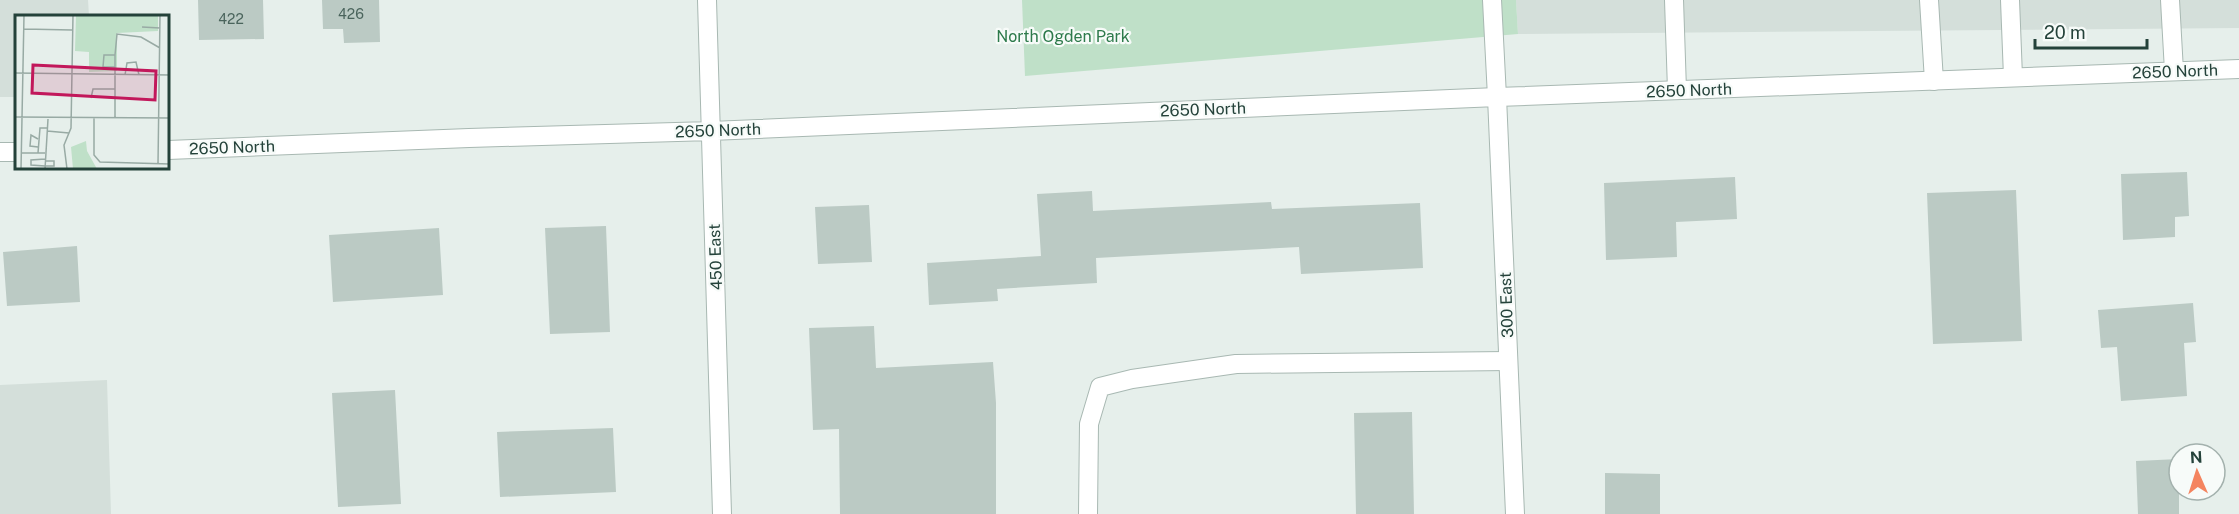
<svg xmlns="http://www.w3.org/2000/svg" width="2239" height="514" viewBox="0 0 2239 514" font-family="'Public Sans',sans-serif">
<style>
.built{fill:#d4dfda}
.green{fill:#bfe0c8}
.building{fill:#bbcac4}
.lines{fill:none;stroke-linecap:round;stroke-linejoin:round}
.lane-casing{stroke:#a8b8b2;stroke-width:20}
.street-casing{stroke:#a8b8b2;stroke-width:20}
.lane{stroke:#fff;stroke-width:18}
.street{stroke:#fff;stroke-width:18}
.labels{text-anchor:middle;stroke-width:4.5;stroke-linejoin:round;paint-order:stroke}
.number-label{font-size:14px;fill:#4a645c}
.park-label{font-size:16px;fill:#2d7a4b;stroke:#f7fbf9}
.street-label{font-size:16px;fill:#24423a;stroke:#f7fbf9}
.inset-road{fill:none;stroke:#98aaa4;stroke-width:1.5}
.view{fill:#c2185b;fill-opacity:0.15;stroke:#c2185b;stroke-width:3}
.inset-edge{fill:none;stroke:#24423a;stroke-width:3}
</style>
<rect width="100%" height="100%" fill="#e6efeb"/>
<path class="built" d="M 0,0 L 88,0 L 89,16 L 16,16 L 16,97 L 0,97 Z
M 1516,0 L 2239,0 L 2239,28 L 1518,34 Z
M 107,380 L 111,514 L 0,514 L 0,385 Z"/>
<path class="green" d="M 1022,0 L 1516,0 L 1518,34 L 1025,76 Z"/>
<path class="building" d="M 198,0 L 263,0 L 264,39 L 199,40 Z
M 322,0 L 379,0 L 380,42 L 344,43 L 343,29 L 323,29 Z
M 2187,172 L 2189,216 L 2175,217 L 2175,237 L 2123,240 L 2121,174 Z
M 1735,177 L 1737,219 L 1676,222 L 1677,257 L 1606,260 L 1604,183 Z
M 2016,190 L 2022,341 L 1933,344 L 1927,193 Z
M 1092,191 L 1093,211 L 1271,202 L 1272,209 L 1420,203 L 1423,268 L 1301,274 L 1299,247 L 1096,258 L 1097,283 L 997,289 L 998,301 L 929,305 L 927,263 L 1041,256 L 1037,194 Z
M 869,205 L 872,262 L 818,264 L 815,207 Z
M 606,226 L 610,332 L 550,334 L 545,228 Z
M 439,228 L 443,295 L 333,302 L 329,235 Z
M 77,246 L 80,302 L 7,306 L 3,252 Z
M 2193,303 L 2196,342 L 2184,343 L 2187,396 L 2121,401 L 2117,347 L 2101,348 L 2098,310 Z
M 874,326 L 876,368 L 993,362 L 996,403 L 996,514 L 840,514 L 839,429 L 813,430 L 809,328 Z
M 395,390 L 401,504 L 338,507 L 332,393 Z
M 1412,412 L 1414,514 L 1356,514 L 1354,413 Z
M 613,428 L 616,492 L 500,497 L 497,432 Z
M 2179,459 L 2179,514 L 2138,514 L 2136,461 Z
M 1605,473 L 1660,474 L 1660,514 L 1605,514 Z"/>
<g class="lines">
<g class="lane-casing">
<path id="lane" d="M 1492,0 L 1497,97
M 1674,0 L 1677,90
M 1929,0 L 1934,81
M 2010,0 L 2013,77
M 2170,0 L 2174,71
M 1088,514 L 1089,424 L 1100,387 L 1132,379 L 1236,364 L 1508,361"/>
</g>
<g class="street-casing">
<path id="street" d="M 707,0 L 722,514
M 1497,97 L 1515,514
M 168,150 L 469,138 L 711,131 L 1497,97 L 2239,69
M 0,152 L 16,152"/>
</g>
<use href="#lane" class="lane"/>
<use href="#street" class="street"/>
</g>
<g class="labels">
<g class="number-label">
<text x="351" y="19">426</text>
<text x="231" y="24">422</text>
</g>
<g class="park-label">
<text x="1063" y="42">North Ogden Park</text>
</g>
<g class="street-label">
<text transform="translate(2175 71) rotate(-2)" y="6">2650 North</text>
<text transform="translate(1689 90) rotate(-2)" y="6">2650 North</text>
<text transform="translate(1203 109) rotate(-2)" y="6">2650 North</text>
<text transform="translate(718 130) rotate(-2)" y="6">2650 North</text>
<text transform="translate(232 147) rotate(-2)" y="6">2650 North</text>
<text transform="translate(715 257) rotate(-92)" y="6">450 East</text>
<text transform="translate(1506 305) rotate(-92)" y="6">300 East</text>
</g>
</g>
<g transform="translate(15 15)">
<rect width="154" height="154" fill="#e6efeb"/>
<path d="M 61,0 L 143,0 L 143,16 L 102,18 L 102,56 L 74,57 L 74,37 L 60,36 ZM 71,126 L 72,136 L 82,154 L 58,154 L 56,132 Z" fill="#bfe0c8"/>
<path class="inset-road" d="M 127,12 L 145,13M 9,14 L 57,15M 100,52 L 88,52 L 89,40 L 100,40 L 102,19 L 126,22 L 145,33M 0,58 L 155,60M 110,60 L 112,48 L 121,47 L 124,60M 76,83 L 78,74 L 100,74M 0,102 L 155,103M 79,103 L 79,140 L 85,147 L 155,149M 100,103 L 100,40M 32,116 L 54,118M 23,132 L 15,131 L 16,120 L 23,124M 6,138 L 30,138M 23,138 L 25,113 L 33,113M 143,149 L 145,0M 30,151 L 16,150 L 16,145 L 30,144M 30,151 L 39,151 L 39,146 L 30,146M 6,154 L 9,0M 30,154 L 33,104M 52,154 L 49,130 L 56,113 L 58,0"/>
<path class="view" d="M 18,50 L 141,56 L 140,85 L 17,78 Z"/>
<rect width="154" height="154" class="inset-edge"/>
</g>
<g transform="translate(2197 472) rotate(357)"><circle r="28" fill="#f7fbf9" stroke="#a3b1ad" stroke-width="1.5"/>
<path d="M0-4.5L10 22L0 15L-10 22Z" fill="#f4845f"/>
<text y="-9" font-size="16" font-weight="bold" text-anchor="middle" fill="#24423a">N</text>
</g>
<path d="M2035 39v9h112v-9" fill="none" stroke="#24423a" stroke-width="3"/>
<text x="2044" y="39" font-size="18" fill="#24423a" stroke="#f7fbf9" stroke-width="4.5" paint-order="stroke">20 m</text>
</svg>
